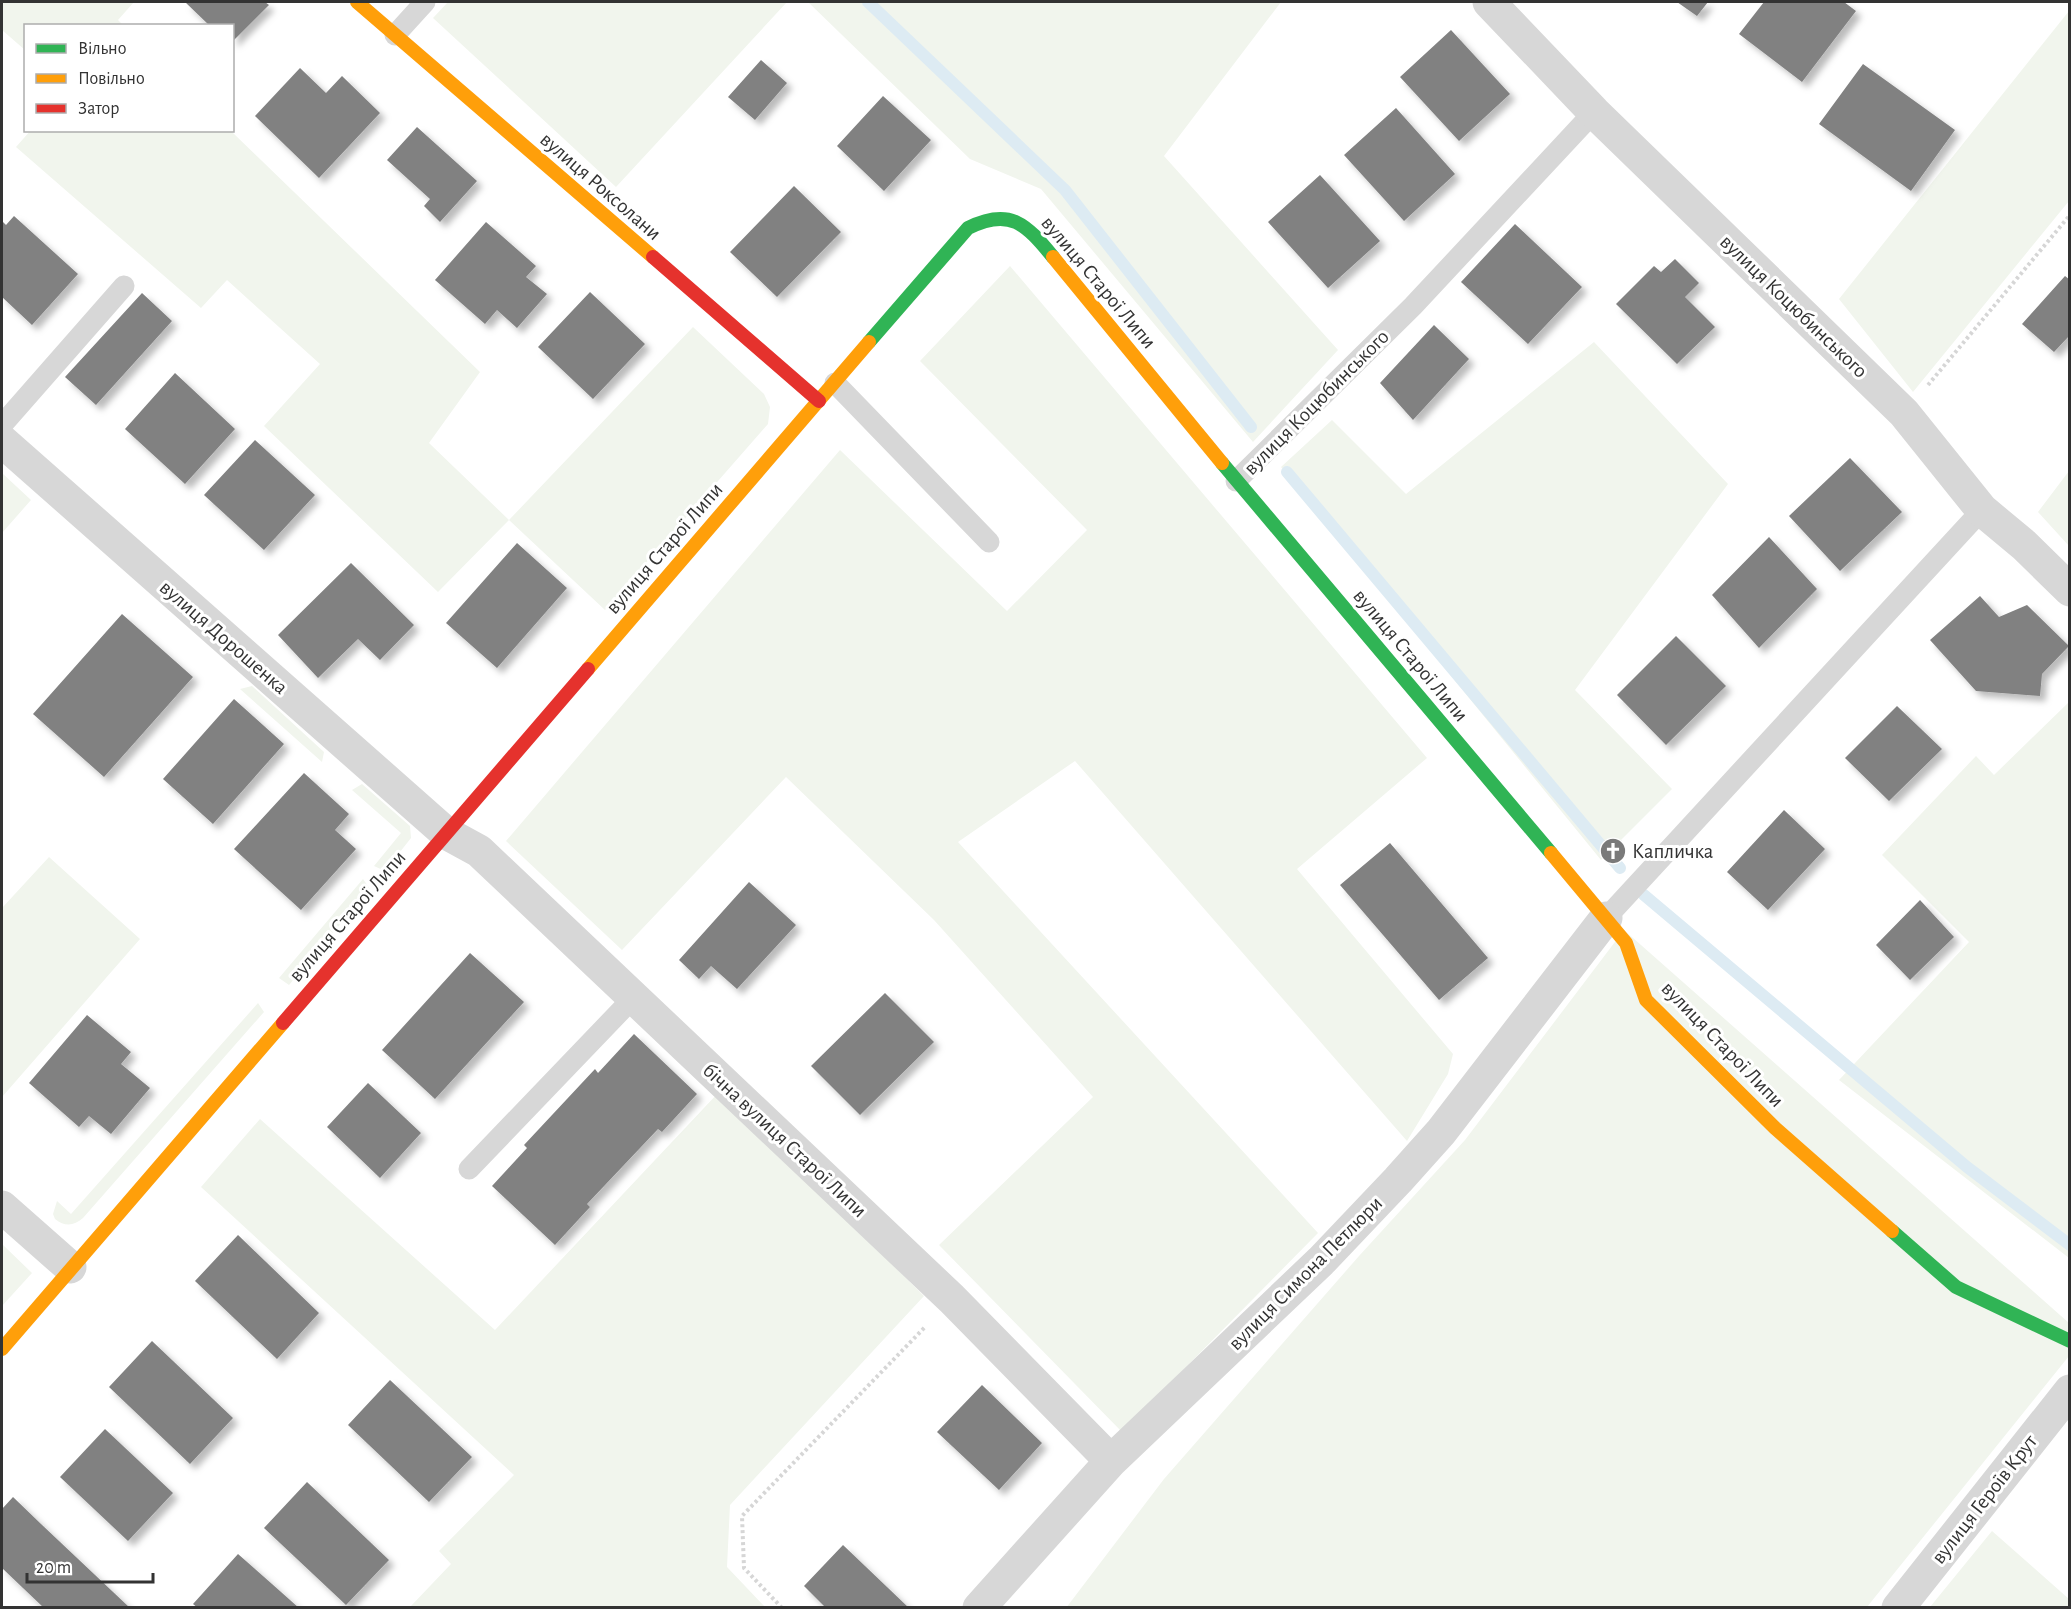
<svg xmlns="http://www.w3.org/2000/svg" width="2071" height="1609" viewBox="0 0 2071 1609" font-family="'Alegreya Sans',sans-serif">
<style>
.green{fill:#f1f5ed}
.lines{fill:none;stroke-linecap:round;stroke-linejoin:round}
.stream{stroke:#ddebf3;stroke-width:12}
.building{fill:#818181;filter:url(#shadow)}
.path{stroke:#d6d6d6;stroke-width:4;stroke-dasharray:3 3;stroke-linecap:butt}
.lane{stroke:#d7d7d7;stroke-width:21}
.street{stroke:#d7d7d7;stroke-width:33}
.fast{stroke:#30b455;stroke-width:14}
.slow{stroke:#ff9f0a;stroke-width:14}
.jam{stroke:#e5322d;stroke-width:14}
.labels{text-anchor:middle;stroke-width:6;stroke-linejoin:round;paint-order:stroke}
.street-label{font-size:21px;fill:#333;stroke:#fff}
.poi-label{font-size:21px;fill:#333;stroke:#fff;text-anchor:start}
</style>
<defs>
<filter id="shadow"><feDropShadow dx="5.5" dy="5.5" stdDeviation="3" flood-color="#0004"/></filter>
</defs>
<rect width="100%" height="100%" fill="#fff"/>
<path class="green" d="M 2,2 L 134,2 L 118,20 L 123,25 L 26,26 L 25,50 L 2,30 Z
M 448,2 L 787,2 L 616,187 L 433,18 Z
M 808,2 L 1281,2 L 1164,156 L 1338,350 L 1253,442 L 1041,189 L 970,159 Z
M 2069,11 L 2069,201 L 1913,392 L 1839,299 Z
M 31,130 L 231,131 L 480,372 L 429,443 L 509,520 L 693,327 L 764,394 L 770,407 L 768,424 L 605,610 L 509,520 L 438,592 L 264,426 L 320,364 L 227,280 L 201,308 L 16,147 Z
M 1010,266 L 1427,758 L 1297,869 L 1453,1054 L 1448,1074 L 1407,1141 L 1075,761 L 958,842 L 1318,1233 L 1122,1432 L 939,1245 L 1093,1097 L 934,920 L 786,777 L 622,950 L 506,841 L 840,450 L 1007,611 L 1087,530 L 920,361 Z
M 1594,342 L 1728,484 L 1575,690 L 1672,789 L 1601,860 L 1281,467 L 1332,420 L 1406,494 Z
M 2069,471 L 2069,546 L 2038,512 Z
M 2,473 L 31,500 L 2,533 Z
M 252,686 L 324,752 L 322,762 L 240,689 Z
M 2069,702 L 2069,1258 L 1839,1080 L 1969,942 L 1882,855 L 1976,756 L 1994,775 Z
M 362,784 L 410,826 L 411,838 L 385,871 L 374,866 L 401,833 L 352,790 Z
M 49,857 L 140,939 L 2,1097 L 2,908 Z
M 363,879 L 370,889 L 289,985 L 279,978 Z
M 1624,930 L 2069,1323 L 2069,1356 L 1867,1607 L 1066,1608 L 1164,1479 L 1359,1256 L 1465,1140 Z
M 258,1003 L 264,1012 L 83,1218 C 74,1226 65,1227 55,1219 L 53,1214 L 57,1201 L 71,1214 Z
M 719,1092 L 924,1296 L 730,1505 L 727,1567 L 765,1607 L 410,1607 L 451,1564 L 439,1551 L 514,1475 L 201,1187 L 260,1119 L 495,1330 Z
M 2,1244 L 32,1273 L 2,1306 Z
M 1992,1531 L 2069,1599 L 2069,1607 L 1930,1607 Z"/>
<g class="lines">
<path class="stream" d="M 868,2 L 1065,190 L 1251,427
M 1287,472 L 1620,868
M 1644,895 L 1967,1167 L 2070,1245"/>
</g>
<path class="building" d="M 185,2 L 265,2 L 269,5 L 232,42 L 232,26 L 210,26 Z
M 1677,2 L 1708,2 L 1697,16 Z
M 1764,2 L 1844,2 L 1856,11 L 1802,82 L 1739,34 Z
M 1451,30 L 1510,94 L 1459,141 L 1400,77 Z
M 761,60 L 787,83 L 755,120 L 728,97 Z
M 1863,64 L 1955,130 L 1911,191 L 1819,124 Z
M 300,68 L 326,93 L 342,76 L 380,113 L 319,178 L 255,116 Z
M 883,96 L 931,140 L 884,191 L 837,146 Z
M 1396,108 L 1455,174 L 1404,221 L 1344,155 Z
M 417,127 L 477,181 L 440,222 L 424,206 L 430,199 L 387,160 Z
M 1320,175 L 1380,241 L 1328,288 L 1268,222 Z
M 794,186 L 841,232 L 777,297 L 730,252 Z
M 14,216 L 78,274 L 32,325 L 2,297 L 2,221 L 6,225 Z
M 486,222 L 536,266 L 526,277 L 547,294 L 517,328 L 497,310 L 485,324 L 435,280 Z
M 1515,224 L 1582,287 L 1528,344 L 1461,282 Z
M 1675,259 L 1699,283 L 1685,297 L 1715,327 L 1677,364 L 1616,304 L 1654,266 L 1661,272 Z
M 2065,276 L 2070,280 L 2070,335 L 2054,352 L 2022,324 Z
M 590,292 L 645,344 L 593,399 L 538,347 Z
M 142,293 L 172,321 L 96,405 L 65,377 Z
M 1434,325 L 1469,359 L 1413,420 L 1380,383 Z
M 175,373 L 235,429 L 185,484 L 125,429 Z
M 255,440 L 315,495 L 264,550 L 204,495 Z
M 1850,458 L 1902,512 L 1840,571 L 1789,516 Z
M 1769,537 L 1817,589 L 1759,648 L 1712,595 Z
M 517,543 L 567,588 L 497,668 L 446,623 Z
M 351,563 L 414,625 L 380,660 L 358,639 L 318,678 L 278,635 Z
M 1980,596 L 1999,617 L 2027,605 L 2069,646 L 2042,674 L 2040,696 L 1976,691 L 1930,640 Z
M 122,614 L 193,677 L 104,777 L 33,714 Z
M 1676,636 L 1726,686 L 1666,745 L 1617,695 Z
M 234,699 L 284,744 L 213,824 L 163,779 Z
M 1897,706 L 1942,749 L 1889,801 L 1845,758 Z
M 304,773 L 349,814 L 335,830 L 356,849 L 301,910 L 234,849 Z
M 1784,810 L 1825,849 L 1768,910 L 1727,872 Z
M 1390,843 L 1488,958 L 1439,1000 L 1340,885 Z
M 749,882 L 796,925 L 737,989 L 711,966 L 699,979 L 679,960 Z
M 1920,900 L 1954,937 L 1910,980 L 1876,945 Z
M 470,953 L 524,1002 L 435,1099 L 382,1050 Z
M 885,993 L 934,1042 L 860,1115 L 811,1066 Z
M 87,1015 L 131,1052 L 121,1064 L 150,1088 L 111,1134 L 89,1116 L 79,1127 L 29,1083 Z
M 634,1034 L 697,1094 L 662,1132 L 658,1129 L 623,1166 L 587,1204 L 590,1207 L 555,1245 L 492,1186 L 527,1148 L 524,1145 L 595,1069 L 598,1073 Z
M 368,1083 L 421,1133 L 380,1178 L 327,1127 Z
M 238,1235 L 319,1313 L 277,1359 L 195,1281 Z
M 152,1341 L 233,1418 L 190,1464 L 109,1387 Z
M 390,1380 L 472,1457 L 429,1502 L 348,1425 Z
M 982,1385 L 1042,1443 L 999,1490 L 937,1432 Z
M 105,1429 L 173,1493 L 128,1541 L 60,1477 Z
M 307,1482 L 389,1560 L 346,1605 L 264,1528 Z
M 13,1497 L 41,1524 L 130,1608 L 44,1608 L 2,1568 L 2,1509 Z
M 843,1545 L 909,1608 L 826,1608 L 804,1586 Z
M 238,1554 L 272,1584 L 299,1608 L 198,1608 L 193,1604 Z"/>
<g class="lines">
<path class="path" d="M 1928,385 L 2070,215
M 782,1608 L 744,1568 L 742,1516 L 926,1326"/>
<path class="lane" d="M 395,35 L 425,2
M 835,383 L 989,542
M 2,425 L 124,286
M 1236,481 L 1413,306 L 1594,112
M 1606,918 L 1982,510
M 469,1169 L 634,997"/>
<path class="street" d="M 1489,2 L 1594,112 L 1904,413 L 1982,510 L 2024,545 L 2070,590
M 2,441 L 446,833 L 479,851 L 952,1299 L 1111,1461
M 2,1207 L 70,1267
M 979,1608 L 1111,1461 L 1321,1261 L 1398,1180 L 1441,1132 L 1606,918
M 1898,1608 L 2070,1391"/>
<path class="fast" d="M 869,342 L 968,228 C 1010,207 1026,224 1053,257
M 1222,463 L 1551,853
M 1892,1231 L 1956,1287 L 2070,1341"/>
<path class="slow" d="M 357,2 L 653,257
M 1053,257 L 1222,463
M 588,669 L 869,342
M 1551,853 L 1626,943 L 1646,1000 L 1775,1128 L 1892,1231
M 2,1349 L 283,1023"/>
<path class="jam" d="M 653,257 L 819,401
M 283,1023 L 588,669"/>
</g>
<defs>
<g id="church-disc" transform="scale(1.35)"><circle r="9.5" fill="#7a7a7a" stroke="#fff"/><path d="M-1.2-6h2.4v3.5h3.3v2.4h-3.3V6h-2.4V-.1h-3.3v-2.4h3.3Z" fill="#fff"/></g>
</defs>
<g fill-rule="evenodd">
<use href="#church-disc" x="1613" y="851"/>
</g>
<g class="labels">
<g class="street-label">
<text transform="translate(601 186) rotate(41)" y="7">вулиця Роксолани</text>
<text transform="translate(1099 282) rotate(50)" y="7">вулиця Старої Липи</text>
<text transform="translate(1794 306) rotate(44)" y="7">вулиця Коцюбинського</text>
<text transform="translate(1316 402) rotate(-45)" y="7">вулиця Коцюбинського</text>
<text transform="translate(664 548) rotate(-49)" y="7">вулиця Старої Липи</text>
<text transform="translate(224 637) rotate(41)" y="7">вулиця Дорошенка</text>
<text transform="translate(1411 655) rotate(50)" y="7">вулиця Старої Липи</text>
<text transform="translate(347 916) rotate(-49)" y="7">вулиця Старої Липи</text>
<text transform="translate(1723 1044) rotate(46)" y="7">вулиця Старої Липи</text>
<text transform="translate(785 1140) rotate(43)" y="7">бічна вулиця Старої Липи</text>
<text transform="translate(1305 1273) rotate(-45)" y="7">вулиця Симона Петлюри</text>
<text transform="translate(1984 1499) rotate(-52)" y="7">вулиця Героїв Крут</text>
</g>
<g class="poi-label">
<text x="1632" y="858">Капличка</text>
</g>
</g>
<rect width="2071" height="1609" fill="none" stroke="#333333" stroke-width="6"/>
<rect x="24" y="24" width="210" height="108" fill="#ffffff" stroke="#adadad" stroke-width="1.5"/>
<rect x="36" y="44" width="30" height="9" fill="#30b455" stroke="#adadad" stroke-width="1.5"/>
<text x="78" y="54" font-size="18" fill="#333333">Вільно</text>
<rect x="36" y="74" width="30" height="9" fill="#ff9f0a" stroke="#adadad" stroke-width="1.5"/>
<text x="78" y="84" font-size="18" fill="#333333">Повільно</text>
<rect x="36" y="104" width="30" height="9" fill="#e5322d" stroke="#adadad" stroke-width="1.5"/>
<text x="78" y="114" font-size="18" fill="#333333">Затор</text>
<path d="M27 1573v9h126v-9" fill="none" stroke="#333333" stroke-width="3"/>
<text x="36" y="1573" font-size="18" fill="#333333" stroke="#ffffff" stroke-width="4.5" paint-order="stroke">20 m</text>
</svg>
